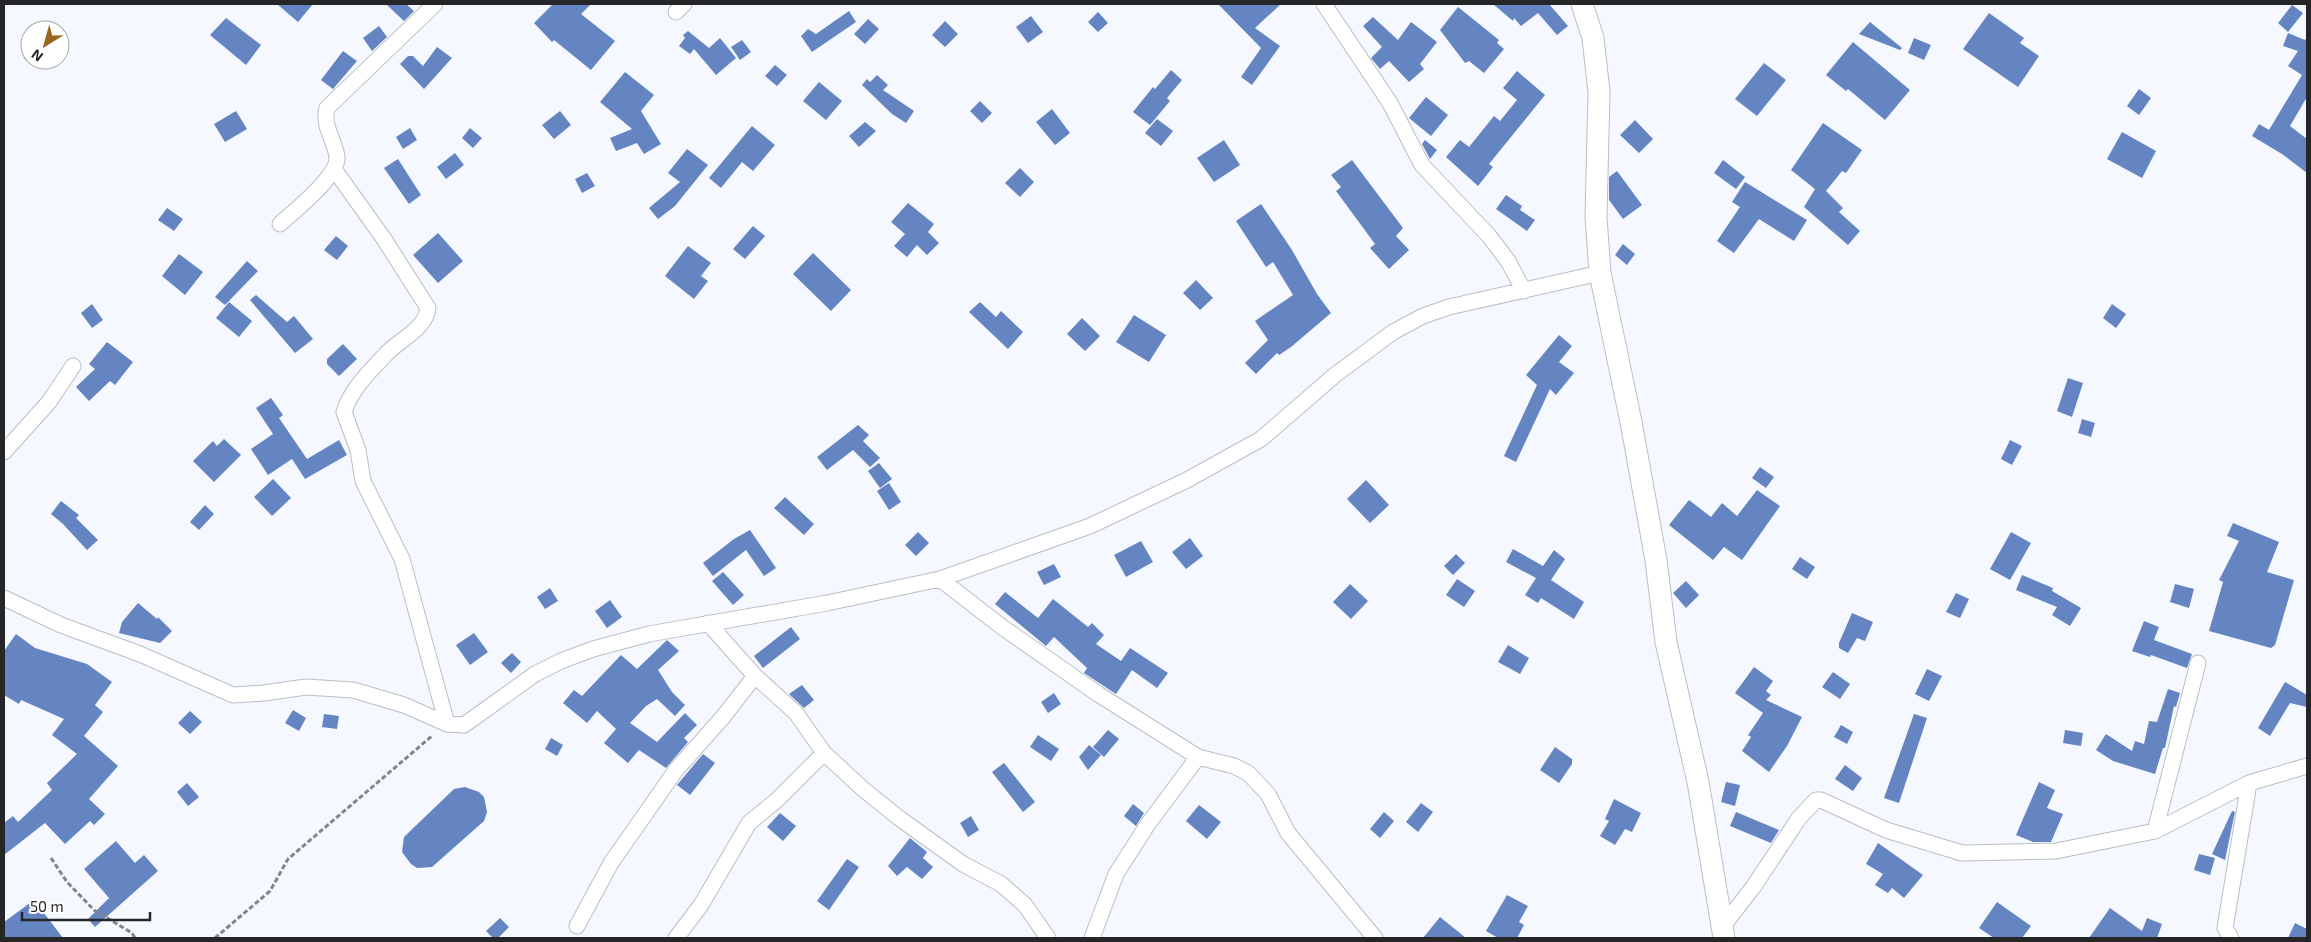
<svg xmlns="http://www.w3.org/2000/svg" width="2311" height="942" viewBox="0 0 2311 942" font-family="'Exo 2',sans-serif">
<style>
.building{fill:#6484c2}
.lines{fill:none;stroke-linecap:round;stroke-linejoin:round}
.street-casing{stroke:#bbbec4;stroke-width:17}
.secondary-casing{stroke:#bbbec4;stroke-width:23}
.path{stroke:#838589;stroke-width:3;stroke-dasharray:5 2.5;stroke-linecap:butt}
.street{stroke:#fff;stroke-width:15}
.secondary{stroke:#fff;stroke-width:21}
</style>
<rect width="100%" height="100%" fill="#f5f8ff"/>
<path class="building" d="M 277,4 L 313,4 L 298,22 Z
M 386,4 L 406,4 L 414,11 L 404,21 Z
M 553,4 L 591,4 L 581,14 L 615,41 L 591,70 L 554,40 L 552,42 L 534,23 Z
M 1218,4 L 1281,4 L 1255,28 L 1280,46 L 1252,85 L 1241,77 L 1261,48 Z
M 1493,4 L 1549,4 L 1568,26 L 1557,35 L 1538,13 L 1521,26 L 1514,18 L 1513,21 Z
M 2292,5 L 2303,13 L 2288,32 L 2278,23 Z
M 1458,7 L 1499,40 L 1497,43 L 1504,49 L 1484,73 L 1469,61 L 1465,63 L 1440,30 Z
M 849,11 L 856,22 L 812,52 L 801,36 L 808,29 L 816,34 Z
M 1098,12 L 1108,23 L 1098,32 L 1088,22 Z
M 1989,13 L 2024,38 L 2020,43 L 2039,56 L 2018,87 L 1963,49 Z
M 1031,16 L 1043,32 L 1028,43 L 1016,27 Z
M 1373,17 L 1398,40 L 1411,22 L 1437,42 L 1420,64 L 1424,69 L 1409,82 L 1389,61 L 1380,69 L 1371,58 L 1382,47 L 1363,26 Z
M 226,18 L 261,45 L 246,65 L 210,35 Z
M 868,19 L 879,29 L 865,44 L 854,34 Z
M 945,21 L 958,34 L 945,47 L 932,35 Z
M 1870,22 L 1902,48 L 1900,50 L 1859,34 Z
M 379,26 L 387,37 L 372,51 L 363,38 Z
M 688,31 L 709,48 L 720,38 L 736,58 L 716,75 L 694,49 L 690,54 L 679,46 L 685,38 L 683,35 Z
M 2288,33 L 2305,40 L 2307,37 L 2307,97 L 2290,126 L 2307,139 L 2307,173 L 2282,154 L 2252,136 L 2259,124 L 2269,130 L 2302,75 L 2288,66 L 2298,51 L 2283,46 Z
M 1914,38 L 1931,45 L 1924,60 L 1908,53 Z
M 742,40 L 751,52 L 740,60 L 731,47 Z
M 1853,42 L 1910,90 L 1885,120 L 1848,89 L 1846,91 L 1826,75 Z
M 437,47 L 452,58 L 424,89 L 400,64 L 408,56 L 413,56 L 423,66 Z
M 343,51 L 357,61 L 333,89 L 321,80 Z
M 1764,63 L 1786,80 L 1757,116 L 1735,99 Z
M 775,65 L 787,75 L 777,86 L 765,76 Z
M 1171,70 L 1182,80 L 1167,98 L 1170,101 L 1150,125 L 1133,112 L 1153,87 L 1155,89 Z
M 1517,71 L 1545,95 L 1489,164 L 1493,167 L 1478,186 L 1446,157 L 1460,140 L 1469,147 L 1494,116 L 1500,121 L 1517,100 L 1503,88 Z
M 625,72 L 654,95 L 641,111 L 661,144 L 644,154 L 637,143 L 616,151 L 610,138 L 632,129 L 600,102 Z
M 877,75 L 888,85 L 883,90 L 914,111 L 906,123 L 892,114 L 862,85 L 867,79 L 870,82 Z
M 819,82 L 842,101 L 826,120 L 803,101 Z
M 2139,89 L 2151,98 L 2139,115 L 2127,106 Z
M 1426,97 L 1448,115 L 1431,136 L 1409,118 Z
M 980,101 L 992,113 L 982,123 L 970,111 Z
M 1052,109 L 1070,133 L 1055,145 L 1036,122 Z
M 236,111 L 247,129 L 225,142 L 214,124 Z
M 560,111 L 571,125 L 554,139 L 542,125 Z
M 1157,119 L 1173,131 L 1161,146 L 1145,133 Z
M 1635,120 L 1653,139 L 1639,153 L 1620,135 Z
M 865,122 L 876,131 L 859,147 L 849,136 Z
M 1823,123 L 1862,150 L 1846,173 L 1842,171 L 1826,191 L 1843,208 L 1839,212 L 1860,231 L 1848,245 L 1804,207 L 1815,189 L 1791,170 Z
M 752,126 L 775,145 L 753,171 L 742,162 L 721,188 L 709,178 Z
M 410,128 L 417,140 L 403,149 L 396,137 Z
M 470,128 L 482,138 L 473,148 L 462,138 Z
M 2122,132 L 2156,151 L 2142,178 L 2107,159 Z
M 1224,140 L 1240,165 L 1214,182 L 1197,158 Z
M 1425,140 L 1437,150 L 1430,159 L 1422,144 Z
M 687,149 L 708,165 L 675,206 L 658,219 L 649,208 L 680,182 L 668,173 Z
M 455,153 L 464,165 L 446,179 L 437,167 Z
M 398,159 L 421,195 L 409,204 L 384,168 Z
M 1352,160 L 1403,228 L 1396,236 L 1409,250 L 1389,269 L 1370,248 L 1375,244 L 1336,191 L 1341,187 L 1331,175 Z
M 1723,160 L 1745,177 L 1736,189 L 1714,173 Z
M 1020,168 L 1034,182 L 1020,197 L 1005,183 Z
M 1617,171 L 1642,205 L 1623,219 L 1609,200 L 1609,177 Z
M 587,173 L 595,186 L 582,193 L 575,179 Z
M 1745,182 L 1807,220 L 1794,241 L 1759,219 L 1734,253 L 1717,241 L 1740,207 L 1732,202 Z
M 1506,195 L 1522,206 L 1520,210 L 1535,220 L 1527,231 L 1496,209 Z
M 908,203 L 934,224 L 928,232 L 939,243 L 927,255 L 917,245 L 907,257 L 894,246 L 905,234 L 891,222 Z
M 1261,204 L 1292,250 L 1317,294 L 1331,313 L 1291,347 L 1279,355 L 1277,353 L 1256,374 L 1245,363 L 1268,340 L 1255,321 L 1293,295 L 1273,262 L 1266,267 L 1236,221 Z
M 167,208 L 183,219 L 174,231 L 158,220 Z
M 753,226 L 765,236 L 745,259 L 733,249 Z
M 438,233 L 463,261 L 438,283 L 413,255 Z
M 336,236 L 348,246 L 337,260 L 324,250 Z
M 1623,244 L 1635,254 L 1627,265 L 1615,255 Z
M 688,246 L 711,263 L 701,276 L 708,281 L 694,299 L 665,276 Z
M 813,253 L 851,290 L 831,311 L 793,274 Z
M 179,254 L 203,272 L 185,295 L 162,276 Z
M 247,261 L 258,271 L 225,305 L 215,297 Z
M 1196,280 L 1213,298 L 1200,310 L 1183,293 Z
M 256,295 L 287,322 L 294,316 L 313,339 L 295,353 L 250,300 Z
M 229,302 L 252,321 L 239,337 L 216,318 Z
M 980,302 L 996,317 L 1001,311 L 1023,332 L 1008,349 L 969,312 Z
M 92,304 L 103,320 L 92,328 L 81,313 Z
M 2112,304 L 2126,314 L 2116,328 L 2103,318 Z
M 1134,315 L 1166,335 L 1149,362 L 1116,342 Z
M 1082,318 L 1100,336 L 1085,351 L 1067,334 Z
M 1559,335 L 1572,346 L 1559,362 L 1574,373 L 1556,395 L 1550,389 L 1516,462 L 1504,456 L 1537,385 L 1526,375 Z
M 107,342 L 133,362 L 115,385 L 110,381 L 89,401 L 76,387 L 95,369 L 89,364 Z
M 343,344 L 357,359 L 339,376 L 327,364 L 327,359 Z
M 2068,378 L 2083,383 L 2072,417 L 2057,411 Z
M 271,398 L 283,415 L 279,418 L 307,459 L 339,440 L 347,455 L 305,479 L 292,459 L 268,475 L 251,449 L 273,434 L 256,408 Z
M 2082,419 L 2095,423 L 2091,437 L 2078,433 Z
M 858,425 L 869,435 L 863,441 L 880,458 L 870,467 L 853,450 L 827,470 L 817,457 Z
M 224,439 L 241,455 L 214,482 L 193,461 L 213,441 L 217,446 Z
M 2010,440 L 2022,446 L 2012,465 L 2001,459 Z
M 879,463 L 892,479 L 880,488 L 868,471 Z
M 1760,467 L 1774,477 L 1766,488 L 1752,478 Z
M 273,479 L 291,498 L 272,516 L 254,497 Z
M 1366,480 L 1389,505 L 1370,523 L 1347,499 Z
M 889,483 L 901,502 L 889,510 L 877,491 Z
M 1757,490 L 1780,506 L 1742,560 L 1724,547 L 1713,560 L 1669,525 L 1689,500 L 1711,517 L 1722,503 L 1737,516 Z
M 785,497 L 814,524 L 804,535 L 774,508 Z
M 61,501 L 79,515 L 76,518 L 98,540 L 87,550 L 63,524 L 51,514 Z
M 205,505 L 214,514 L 199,530 L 190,522 Z
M 2233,523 L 2279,542 L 2267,572 L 2294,580 L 2275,645 L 2271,648 L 2209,631 L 2223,582 L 2219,580 L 2239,541 L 2227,536 Z
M 750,530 L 776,568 L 764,576 L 746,550 L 713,576 L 703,563 L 734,539 Z
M 918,532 L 929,543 L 916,556 L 905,545 Z
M 2011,532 L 2031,543 L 2010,580 L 1990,569 Z
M 1190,538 L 1203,556 L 1186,569 L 1172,552 Z
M 1141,541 L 1153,562 L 1126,577 L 1114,555 Z
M 1513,549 L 1543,566 L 1554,550 L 1565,559 L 1551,580 L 1584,602 L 1574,619 L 1541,598 L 1538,603 L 1525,595 L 1536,578 L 1506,562 Z
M 1456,554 L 1465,563 L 1453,575 L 1444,566 Z
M 1800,557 L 1815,567 L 1807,579 L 1792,569 Z
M 1054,564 L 1061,577 L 1044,585 L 1037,572 Z
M 723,572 L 744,595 L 733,605 L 712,581 Z
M 2022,575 L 2053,588 L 2052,591 L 2081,608 L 2070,626 L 2052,615 L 2057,607 L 2016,590 Z
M 1457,579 L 1475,591 L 1464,607 L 1446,595 Z
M 1686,581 L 1699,595 L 1686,608 L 1673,593 Z
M 1350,584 L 1368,601 L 1351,619 L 1333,602 Z
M 2175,584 L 2194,589 L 2189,608 L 2170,602 Z
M 550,588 L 558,601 L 545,609 L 537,597 Z
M 1005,592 L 1038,618 L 1053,599 L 1088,627 L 1092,623 L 1104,635 L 1096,644 L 1121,661 L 1130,648 L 1168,673 L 1157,688 L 1132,670 L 1116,694 L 1084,673 L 1087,668 L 1054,637 L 1046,646 L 995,604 Z
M 1956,593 L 1969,599 L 1960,618 L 1946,612 Z
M 610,600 L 622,617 L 607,628 L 595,611 Z
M 138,603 L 157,619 L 158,617 L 172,631 L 160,643 L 119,633 L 122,622 Z
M 1852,613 L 1873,622 L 1865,641 L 1857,638 L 1848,653 L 1839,648 L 1839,643 Z
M 2144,621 L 2159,627 L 2154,640 L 2192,654 L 2187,668 L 2151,655 L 2150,657 L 2132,651 Z
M 791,627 L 800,639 L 763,668 L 754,656 Z
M 474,633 L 488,652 L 470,665 L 456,645 Z
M 16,634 L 35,648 L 87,664 L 112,682 L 95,705 L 103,712 L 84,736 L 118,766 L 89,799 L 105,814 L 94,825 L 90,821 L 65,844 L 45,823 L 4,855 L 4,823 L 13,816 L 18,822 L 52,790 L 47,783 L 77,754 L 52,735 L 64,719 L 21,700 L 19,704 L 4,695 L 4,651 Z
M 667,640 L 679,651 L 658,670 L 672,692 L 685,705 L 675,716 L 657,699 L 646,706 L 630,723 L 657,742 L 685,713 L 697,725 L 684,738 L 688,742 L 666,768 L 639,750 L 628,763 L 604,743 L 616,729 L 597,711 L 587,723 L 563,703 L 574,690 L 582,696 L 621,655 L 637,669 Z
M 1508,645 L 1529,658 L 1520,674 L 1498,662 Z
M 512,653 L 521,662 L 511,673 L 501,663 Z
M 1754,667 L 1773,681 L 1766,691 L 1771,695 L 1766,700 L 1802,717 L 1787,746 L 1769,772 L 1742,751 L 1751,737 L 1748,735 L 1763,713 L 1735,693 Z
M 1927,669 L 1942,676 L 1929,701 L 1915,694 Z
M 1833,672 L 1850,684 L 1840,699 L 1822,687 Z
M 2285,682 L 2307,695 L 2307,707 L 2290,703 L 2270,736 L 2258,728 Z
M 802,685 L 814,700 L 804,708 L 789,694 Z
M 2168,689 L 2180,693 L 2176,707 L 2174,706 L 2165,748 L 2163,748 L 2155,774 L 2113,761 L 2096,750 L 2106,734 L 2132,751 L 2135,741 L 2144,744 L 2149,721 L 2157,722 Z
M 1054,693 L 1061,704 L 1048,713 L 1041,702 Z
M 293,710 L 306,718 L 299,731 L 285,723 Z
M 190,711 L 202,722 L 190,734 L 178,723 Z
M 324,714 L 339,716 L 337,729 L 322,727 Z
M 1914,714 L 1927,718 L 1899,803 L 1884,798 Z
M 1841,725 L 1853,732 L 1847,744 L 1834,737 Z
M 1108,730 L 1119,739 L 1104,757 L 1093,747 Z
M 2065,730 L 2083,733 L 2081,746 L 2063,743 Z
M 1038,735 L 1059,749 L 1051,761 L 1030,747 Z
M 551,738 L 563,745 L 557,756 L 545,749 Z
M 1089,745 L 1101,755 L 1088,770 L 1079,757 Z
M 1555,747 L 1572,759 L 1572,764 L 1559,783 L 1540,770 Z
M 703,754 L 715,763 L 690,795 L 677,785 Z
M 1004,763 L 1035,802 L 1023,812 L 992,772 Z
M 1845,765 L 1862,778 L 1853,791 L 1835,779 Z
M 1726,782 L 1740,785 L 1735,806 L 1721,802 Z
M 2039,782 L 2055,790 L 2047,808 L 2063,814 L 2051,842 L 2033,842 L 2016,835 Z
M 187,783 L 199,797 L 188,806 L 177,792 Z
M 465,787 L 479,792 L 484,797 L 487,812 L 484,821 L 432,867 L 417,868 L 411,864 L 402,852 L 404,837 L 454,789 Z
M 1614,799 L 1641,813 L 1632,832 L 1625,829 L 1615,845 L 1600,836 L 1609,821 L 1605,819 Z
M 1421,803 L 1433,812 L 1418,832 L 1406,822 Z
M 1133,804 L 1144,813 L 1136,826 L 1124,816 Z
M 1199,805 L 1221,822 L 1207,839 L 1186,821 Z
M 2232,811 L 2235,812 L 2225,860 L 2212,854 Z
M 1384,812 L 1394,821 L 1380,838 L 1370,829 Z
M 1736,812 L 1779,830 L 1771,843 L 1730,826 Z
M 780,813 L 796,826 L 783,841 L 767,827 Z
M 971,816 L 979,830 L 968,837 L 960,823 Z
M 910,838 L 927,852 L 923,858 L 933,867 L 922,879 L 907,867 L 897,876 L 888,866 Z
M 116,841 L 135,863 L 144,855 L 158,871 L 95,927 L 88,919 L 109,898 L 84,869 Z
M 1878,843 L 1923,875 L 1904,898 L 1892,888 L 1888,893 L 1875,885 L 1883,874 L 1866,864 Z
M 2199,854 L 2215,858 L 2210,875 L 2194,870 Z
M 847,859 L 859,867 L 829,910 L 817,901 Z
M 1507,895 L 1528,906 L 1519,922 L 1524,925 L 1517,938 L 1498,938 L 1486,931 Z
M 34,900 L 63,938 L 4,938 L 4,922 Z
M 1997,902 L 2031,926 L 2022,938 L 1994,938 L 1979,928 Z
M 2110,908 L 2142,931 L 2147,918 L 2162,924 L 2157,938 L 2089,938 Z
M 1440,917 L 1466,938 L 1423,938 Z
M 500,918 L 509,927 L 498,938 L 493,938 L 486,931 Z
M 2295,923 L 2307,929 L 2307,938 L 2288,938 Z"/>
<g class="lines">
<g class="street-casing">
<path id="street" d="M 1324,4 L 1390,103 L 1422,165 L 1489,236 L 1508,261 L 1524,291
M 676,12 L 684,4
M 334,169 L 384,239 L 428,308 C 426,328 401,339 387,353 C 371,370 351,389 344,412 L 358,450 L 363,481 L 402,559 L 447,724
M 280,224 C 293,212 339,176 337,157 C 335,140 322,126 327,108 L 435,4
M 4,452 L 49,402 L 73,366
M 940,579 L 1002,627 L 1098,694 L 1171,740 L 1198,757 L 1234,766 L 1248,773 L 1268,794 L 1288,833 L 1375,938
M 4,598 L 61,625 L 140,654 L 233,695 L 264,693 L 306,687 L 353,690 L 404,705 L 447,724 L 464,725 L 535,674 L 561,661 L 593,649 L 649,634 L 827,603 L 940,579 L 1090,526 L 1187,480 L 1261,439 L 1335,375 L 1393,332 L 1423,316 L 1449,307 L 1600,273
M 708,623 L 755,676 L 796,713 L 824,753 L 863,789 L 899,818 L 963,864 L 1001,884 L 1025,905 L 1048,938
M 2155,831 L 2198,663
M 577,926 L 611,863 L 676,770 L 723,717 L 755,676
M 1723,926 L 1754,886 L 1799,818 L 1816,800 L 1821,800 L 1886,830 L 1962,853 L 2056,851 L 2155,831 L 2249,783 L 2307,766
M 676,938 L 701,905 L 749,823 L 777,800 L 824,753
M 1092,938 L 1116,874 L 1148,824 L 1198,757
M 2231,938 L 2225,928 L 2249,783"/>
</g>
<g class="secondary-casing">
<path id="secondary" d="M 1582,4 L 1593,38 L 1599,92 L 1596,217 L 1600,273 L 1631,422 L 1656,560 L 1666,642 L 1698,782 L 1724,938"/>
</g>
<path class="path" d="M 51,858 L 67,882 L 94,910 L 132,933 L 135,938
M 215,938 L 270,891 L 288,859 L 433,735"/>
<use href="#street" class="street"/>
<use href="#secondary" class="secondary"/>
</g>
<rect width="2311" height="942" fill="none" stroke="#252628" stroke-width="10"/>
<g transform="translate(45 45) rotate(217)"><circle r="24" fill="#ffffff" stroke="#a8a8a9"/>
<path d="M0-4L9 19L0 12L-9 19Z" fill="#9b661d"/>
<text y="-8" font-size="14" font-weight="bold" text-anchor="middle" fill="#252628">N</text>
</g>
<path d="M22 912v8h128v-8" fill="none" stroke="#252628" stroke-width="2.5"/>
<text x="30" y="912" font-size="15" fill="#252628" stroke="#ffffff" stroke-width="4" paint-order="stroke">50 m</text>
</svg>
